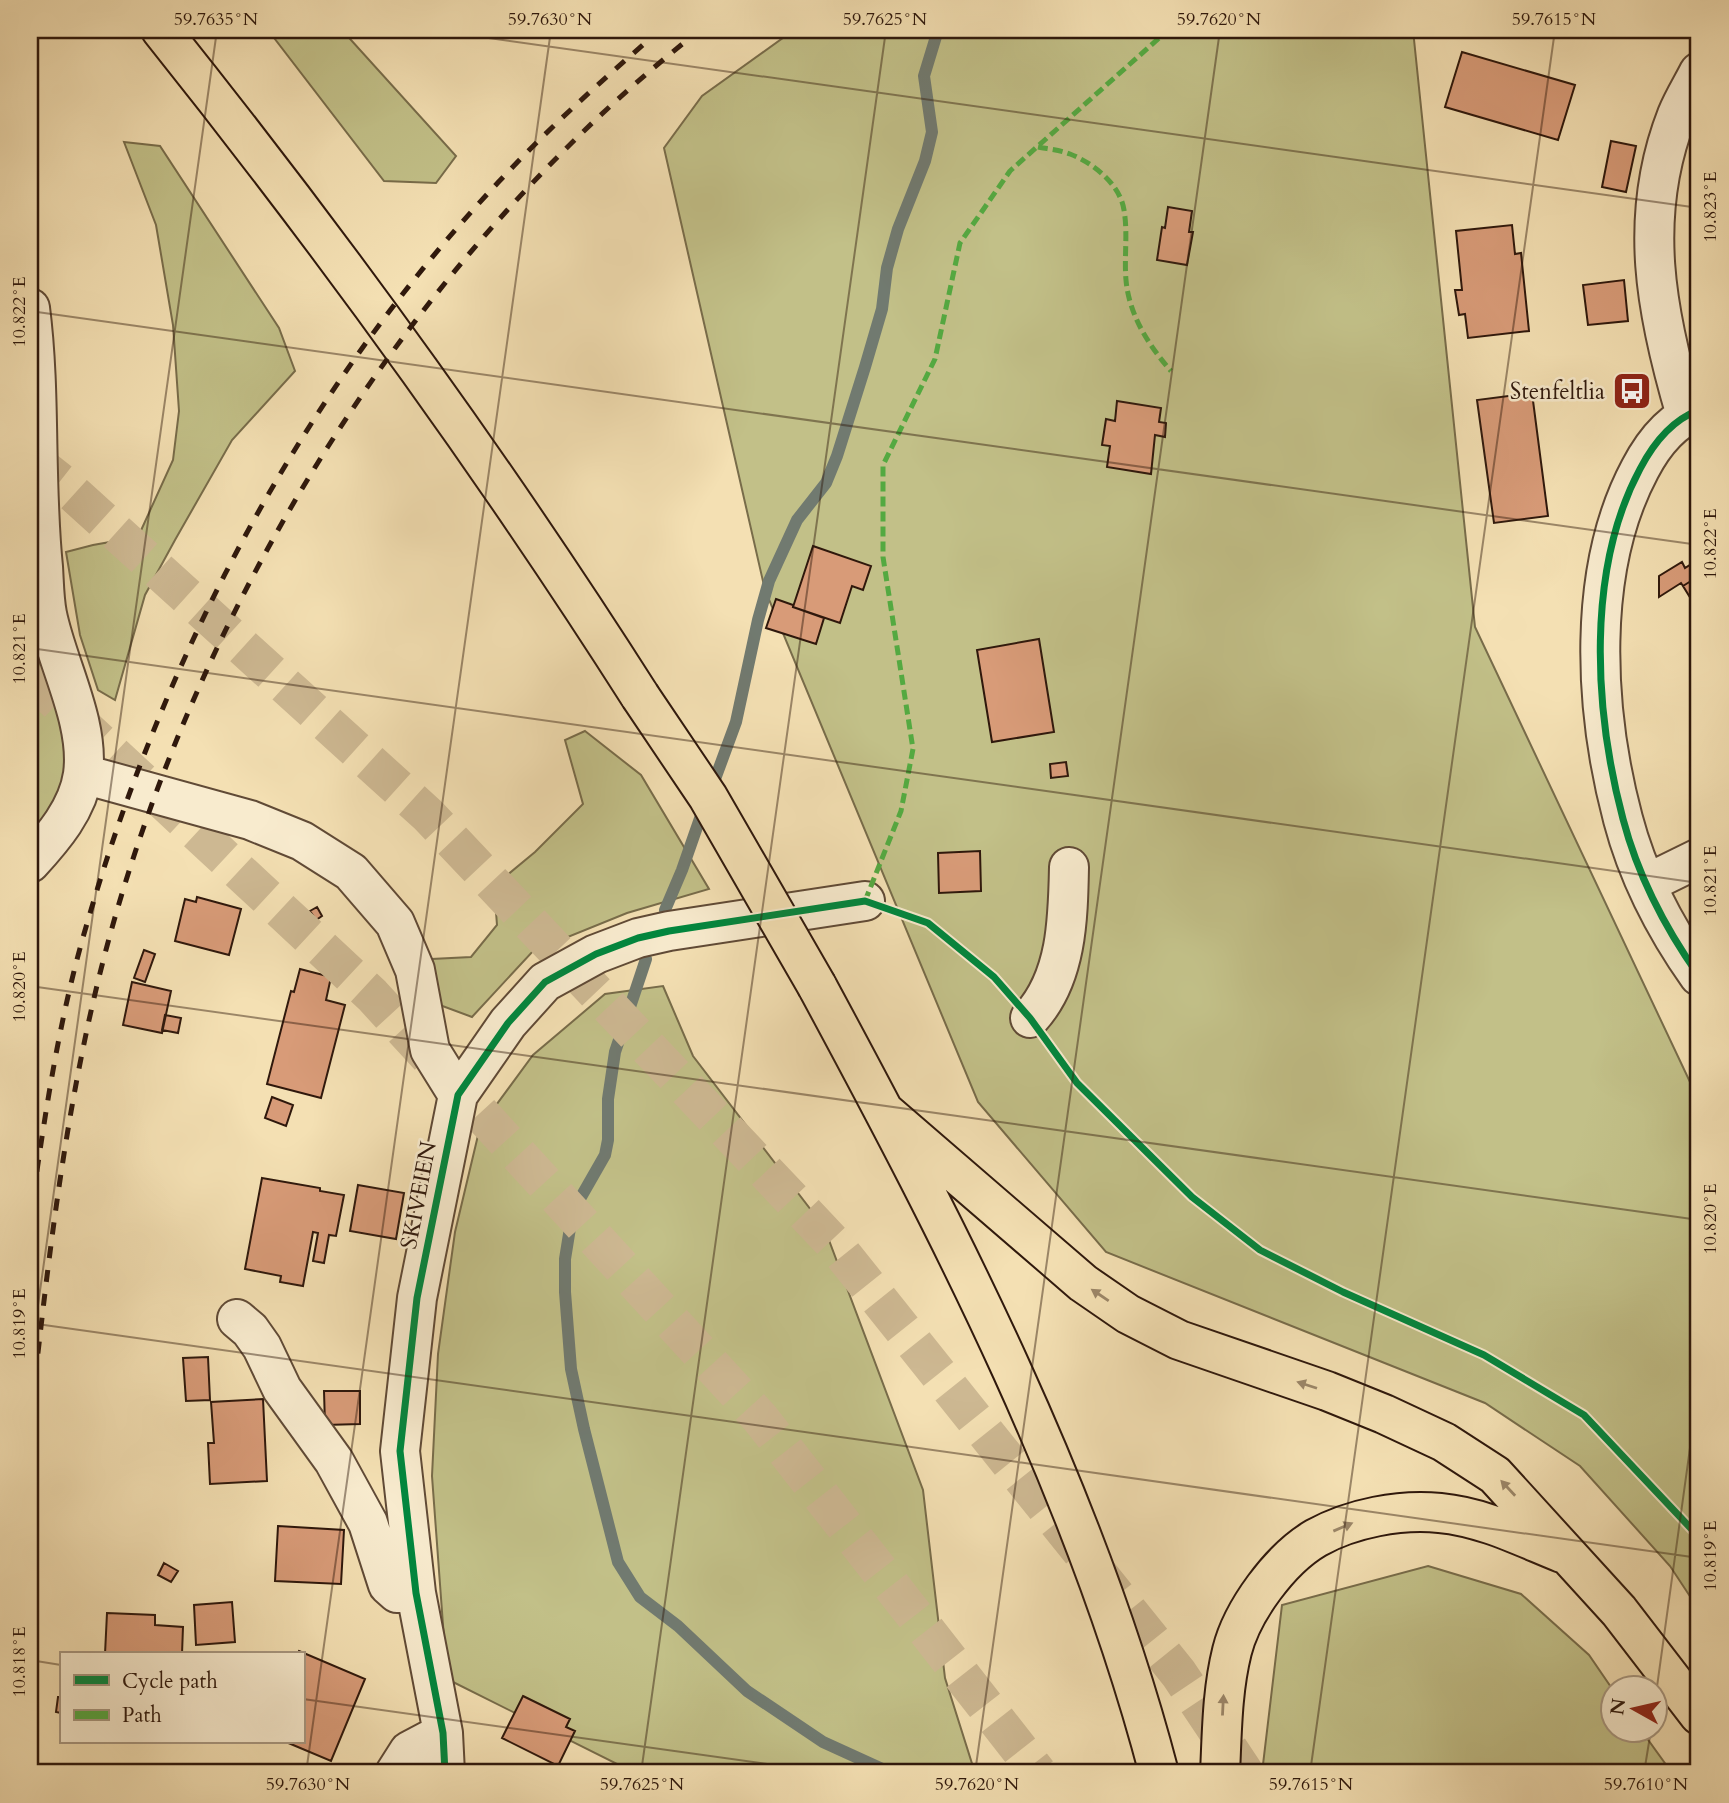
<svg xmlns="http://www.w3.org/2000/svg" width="1729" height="1803" viewBox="0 0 1729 1803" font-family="Cardo,serif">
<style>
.green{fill:#c2c088;stroke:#786c4a;stroke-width:2}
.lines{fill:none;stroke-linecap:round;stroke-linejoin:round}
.stream{stroke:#717a70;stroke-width:12}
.building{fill:#d89b78;stroke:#2f180c;stroke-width:2}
.highway-tunnel{stroke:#cdb892;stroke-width:38;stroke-dasharray:38 19;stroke-linecap:butt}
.minor-casing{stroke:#604a36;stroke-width:42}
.major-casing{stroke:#2f180c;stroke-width:42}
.minor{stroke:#f8ebce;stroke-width:38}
.major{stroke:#f4e0b3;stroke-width:38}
.rail{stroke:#2f180c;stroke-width:5;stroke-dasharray:12 12;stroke-linecap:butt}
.major-bridge-casing{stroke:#2f180c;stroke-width:42;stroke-linecap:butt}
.major-bridge{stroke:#f4e0b3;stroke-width:38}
.quiet{stroke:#54a941;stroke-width:5;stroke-dasharray:10 5;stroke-linecap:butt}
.cycleway-casing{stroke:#f8ebce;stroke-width:11}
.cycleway{stroke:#00873e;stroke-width:7}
.oneway{fill:#9b8668}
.ticks{fill:none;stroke:#2f180c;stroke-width:2;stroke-opacity:0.45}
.labels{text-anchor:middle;stroke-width:5;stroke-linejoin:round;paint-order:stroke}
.poi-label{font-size:23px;fill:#2f180c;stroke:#f8ebce;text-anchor:end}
.street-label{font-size:23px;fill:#2f180c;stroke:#f8ebce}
.neatline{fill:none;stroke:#2f180c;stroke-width:2.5}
.ticks-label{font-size:18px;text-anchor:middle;fill:#2f180c}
</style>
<rect width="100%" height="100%" fill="#f4e0b3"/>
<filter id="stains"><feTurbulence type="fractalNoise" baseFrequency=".00286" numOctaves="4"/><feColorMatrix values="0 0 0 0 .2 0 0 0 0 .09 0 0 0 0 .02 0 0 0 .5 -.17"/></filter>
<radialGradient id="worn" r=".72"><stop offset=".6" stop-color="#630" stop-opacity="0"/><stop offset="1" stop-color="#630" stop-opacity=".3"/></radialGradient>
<path class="green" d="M 268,30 L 342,30 L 456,156 L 436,183 L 384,181 Z
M 794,30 L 1413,30 L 1475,627 L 1699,1101 L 1699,1610 L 1670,1566 L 1580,1466 L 1485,1403 L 1106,1252 L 978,1102 L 765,590 L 664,148 L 702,96 Z
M 124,142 L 160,146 L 279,328 L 295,371 L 232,440 L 175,540 L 145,595 L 115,700 L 98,690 L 80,635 L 66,552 L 93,545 L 138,537 L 173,460 L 179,411 L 173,325 L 156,225 Z
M 30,620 L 41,667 L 65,733 L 64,795 L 30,832 Z
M 585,731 L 641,775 L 709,889 L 627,913 L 533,951 L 472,1017 L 437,1004 L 432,959 L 471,957 L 497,925 L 494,886 L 535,852 L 583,804 L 565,740 Z
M 663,986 L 693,1056 L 824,1227 L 923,1490 L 945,1678 L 975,1773 L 635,1773 L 447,1679 L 432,1476 L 438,1354 L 455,1232 L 480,1127 L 533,1055 L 605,994 Z
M 1428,1566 L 1521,1594 L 1589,1655 L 1613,1690 L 1614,1730 L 1641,1730 L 1672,1773 L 1262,1773 L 1282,1605 Z"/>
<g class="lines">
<path class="stream" d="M 711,790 L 736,722 L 758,620 L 769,581 L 797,520 L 826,483 L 837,456 L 865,367 L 882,309 L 887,268 L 898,229 L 925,161 L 932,132 L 924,76 L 938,30
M 665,910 L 682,870 L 704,807
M 646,959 L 615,1052 L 608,1099 L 608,1140 L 605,1155 L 577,1204 L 570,1228 L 565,1259 L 565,1292 L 571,1369 L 584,1429 L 618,1562 L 640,1597 L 678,1626 L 747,1691 L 823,1742 L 891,1773"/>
</g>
<path class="building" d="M 1462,52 L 1575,85 L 1558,140 L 1445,107 Z
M 1611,141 L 1636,146 L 1626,192 L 1602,187 Z
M 1168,207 L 1192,211 L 1189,232 L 1193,232 L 1187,265 L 1157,260 L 1162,227 L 1165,228 Z
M 1512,225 L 1515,254 L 1521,253 L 1529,331 L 1468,338 L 1465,314 L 1459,315 L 1455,290 L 1462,290 L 1456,231 Z
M 1624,280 L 1628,321 L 1588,325 L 1583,285 Z
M 1532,393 L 1548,516 L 1494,523 L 1477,400 Z
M 1117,401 L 1161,408 L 1159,422 L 1166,423 L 1165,437 L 1155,435 L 1151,474 L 1107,467 L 1110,446 L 1102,445 L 1106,419 L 1115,421 Z
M 813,546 L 871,566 L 863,590 L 852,586 L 840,623 L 793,607 Z
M 1699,559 L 1699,576 L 1683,586 L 1681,583 L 1659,597 L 1659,576 L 1682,562 L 1685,568 Z
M 1699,576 L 1699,612 L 1683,586 Z
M 776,599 L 793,605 L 793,607 L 824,618 L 816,644 L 766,628 Z
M 1039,639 L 1054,732 L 992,742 L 977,650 Z
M 1066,762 L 1068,776 L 1051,778 L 1050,764 Z
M 980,851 L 981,891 L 939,893 L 938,853 Z
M 197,897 L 241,909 L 229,955 L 175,941 L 185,899 L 196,902 Z
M 317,907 L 322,916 L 316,920 L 310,911 Z
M 144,950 L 155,954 L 145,982 L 134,978 Z
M 300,969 L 331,977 L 326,1000 L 345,1005 L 321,1098 L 267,1084 L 291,991 L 294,992 Z
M 132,982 L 171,991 L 162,1033 L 123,1025 Z
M 165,1015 L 181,1018 L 178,1033 L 162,1030 Z
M 272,1097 L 293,1105 L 286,1126 L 265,1118 Z
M 262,1178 L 320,1188 L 320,1191 L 344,1195 L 336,1236 L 329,1235 L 324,1263 L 313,1261 L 318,1233 L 313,1232 L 303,1286 L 280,1282 L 281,1276 L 245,1269 Z
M 358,1185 L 404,1193 L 396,1239 L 350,1231 Z
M 208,1357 L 210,1400 L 186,1401 L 183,1358 Z
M 324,1391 L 360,1391 L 360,1424 L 325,1425 Z
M 263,1399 L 267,1481 L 210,1484 L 208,1443 L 214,1443 L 211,1402 Z
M 278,1526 L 344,1530 L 341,1584 L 275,1581 Z
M 164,1563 L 178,1571 L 171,1582 L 158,1575 Z
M 232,1602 L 235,1642 L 196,1645 L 194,1605 Z
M 107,1613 L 155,1615 L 155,1625 L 183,1627 L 182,1654 L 105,1654 Z
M 299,1651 L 365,1679 L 331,1761 L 286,1742 L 303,1742 L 303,1654 L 298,1654 Z
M 523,1696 L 570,1719 L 566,1727 L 575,1731 L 558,1766 L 502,1738 Z
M 58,1697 L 61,1697 L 61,1713 L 56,1712 Z"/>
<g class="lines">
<path class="highway-tunnel" d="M 30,458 L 63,484 L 428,815 L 836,1246 L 1179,1674 L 1245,1773
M 30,677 L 372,995 L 760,1418 L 1038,1773"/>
<g class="minor-casing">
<path id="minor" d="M 30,308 C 41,393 34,480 43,567 C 44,582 44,599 47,614 C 57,664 90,722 83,774 C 78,809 53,838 30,863
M 1699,410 C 1672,420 1653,444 1640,469 C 1586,570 1594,710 1623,819 C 1638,876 1665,928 1699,976
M 1686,415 C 1656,314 1637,217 1677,115 C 1683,100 1692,86 1699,72
M 83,774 L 250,820 L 302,841 L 351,872 L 395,923 L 415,970 L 430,1050 L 458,1095
M 1646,884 L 1699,858
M 1030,1018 C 1067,978 1068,919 1069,867
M 237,1319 L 250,1330 L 262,1347 L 282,1389 L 334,1461 L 368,1523 L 388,1585 L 397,1593 L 416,1593
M 395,1773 L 409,1751 L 443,1733
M 445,1773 L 443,1733 L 416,1593 L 400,1451 L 417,1298 L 458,1095 L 508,1023 L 545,982 L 596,954 L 638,938 L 669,931 L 865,901"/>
</g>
<g class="major-casing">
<path id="major" d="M 161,30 C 332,244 493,465 640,696
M 817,986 C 953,1238 1086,1495 1159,1773
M 886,1113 L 1083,1283 L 1128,1314 L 1179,1340 L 1327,1391 L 1384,1414 L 1444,1442 L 1495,1475 L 1619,1611 L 1699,1715
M 1220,1773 C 1222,1732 1222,1691 1232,1651 C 1242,1611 1280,1559 1316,1538 C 1352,1518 1400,1509 1440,1513 C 1483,1517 1522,1537 1562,1553"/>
</g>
<use href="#minor" class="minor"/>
<use href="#major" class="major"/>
<path class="rail" d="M 30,1219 C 44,1121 58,1022 86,927 C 166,649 307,382 508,172 C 556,121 607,76 660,30
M 30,1425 C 48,1261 66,1095 110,935 C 205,591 417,251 700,30"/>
<g class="major-bridge-casing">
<path id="major-bridge" d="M 640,696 L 708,797 L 817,986"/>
</g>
<use href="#major-bridge" class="major-bridge"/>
<path class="quiet" d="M 1038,147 C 1048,149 1060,150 1070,154 C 1093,163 1120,184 1124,210 C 1128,233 1124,257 1126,280 C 1129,315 1149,346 1171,371
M 865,901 L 901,811 L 913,749 L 883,557 L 883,465 L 935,359 L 960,243 L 1010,171 L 1168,30"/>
<g class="cycleway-casing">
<path id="cycleway" d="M 1699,410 C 1672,420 1653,444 1640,469 C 1586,570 1594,710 1623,819 C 1638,876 1665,928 1699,976
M 445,1773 L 443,1733 L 416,1593 L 400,1451 L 417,1298 L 458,1095 L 508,1023 L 545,982 L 596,954 L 638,938 L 669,931 L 865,901 L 928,923 L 994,977 L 1030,1018 L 1077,1083 L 1192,1197 L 1260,1250 L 1343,1292 L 1484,1355 L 1584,1415 L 1699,1537"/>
</g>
<use href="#cycleway" class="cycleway"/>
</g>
<defs><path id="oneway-solid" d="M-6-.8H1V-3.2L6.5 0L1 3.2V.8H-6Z" transform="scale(1.75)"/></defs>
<g class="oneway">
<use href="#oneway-solid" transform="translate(1100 1295) rotate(-146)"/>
<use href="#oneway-solid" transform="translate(1307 1385) rotate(-162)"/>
<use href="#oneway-solid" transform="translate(1508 1488) rotate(-133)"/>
<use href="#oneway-solid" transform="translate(1343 1527) rotate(-23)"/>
<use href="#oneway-solid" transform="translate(1223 1705) rotate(-87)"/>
</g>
<path class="ticks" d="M 432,30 L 1699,208M 30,311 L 1699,545M 30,648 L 1699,883M 30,986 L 1699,1220M 30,1323 L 1699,1558M 30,1362 L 217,30M 30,1660 L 61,1665M 1656,1694 L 1699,1383M 303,1699 L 832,1773M 306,1773 L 551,30M 641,1773 L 886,30M 975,1773 L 1220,30M 1310,1773 L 1555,30M 1644,1773 L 1651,1730"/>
<defs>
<g id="bus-square" transform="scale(2.0125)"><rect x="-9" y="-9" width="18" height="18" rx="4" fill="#8f2418" stroke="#f8ebce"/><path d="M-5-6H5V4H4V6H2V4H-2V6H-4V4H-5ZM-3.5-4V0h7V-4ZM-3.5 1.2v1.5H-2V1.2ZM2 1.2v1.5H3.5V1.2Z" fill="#fff"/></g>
</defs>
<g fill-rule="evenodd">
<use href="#bus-square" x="1632" y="391"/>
</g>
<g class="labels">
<g class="poi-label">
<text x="1605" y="399">Stenfeltlia</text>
</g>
<g class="street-label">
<text transform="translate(418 1195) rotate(-79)" y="8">SKIVEIEN</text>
</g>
</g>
<rect width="1729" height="1803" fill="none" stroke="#f4e0b3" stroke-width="77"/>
<rect x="60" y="1652" width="245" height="91" fill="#f8ebce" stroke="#a89780" stroke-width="2"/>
<rect x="74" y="1675" width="35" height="10" fill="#00873e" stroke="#a89780" stroke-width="2"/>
<text x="122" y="1688" font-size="21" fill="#2f180c">Cycle path</text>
<rect x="74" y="1710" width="35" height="10" fill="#54a941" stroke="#a89780" stroke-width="2"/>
<text x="122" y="1722" font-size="21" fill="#2f180c">Path</text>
<g transform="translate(1634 1709) rotate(278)"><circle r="33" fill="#f8ebce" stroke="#a89780" stroke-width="2"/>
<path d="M0-5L12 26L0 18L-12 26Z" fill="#8f2418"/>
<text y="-10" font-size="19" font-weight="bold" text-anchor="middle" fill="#2f180c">N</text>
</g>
<rect x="38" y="38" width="1652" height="1726" class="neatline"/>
<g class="ticks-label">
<text x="216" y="25">59.7635°N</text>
<text x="550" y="25">59.7630°N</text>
<text x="885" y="25">59.7625°N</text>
<text x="1219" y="25">59.7620°N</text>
<text x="1554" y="25">59.7615°N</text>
<text transform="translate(1710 207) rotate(-90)" y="6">10.823°E</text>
<text transform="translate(19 312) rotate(-90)" y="6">10.822°E</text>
<text transform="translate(1710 544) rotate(-90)" y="6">10.822°E</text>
<text transform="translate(19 649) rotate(-90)" y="6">10.821°E</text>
<text transform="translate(1710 881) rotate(-90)" y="6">10.821°E</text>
<text transform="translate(19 987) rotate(-90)" y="6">10.820°E</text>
<text transform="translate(1710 1219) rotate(-90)" y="6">10.820°E</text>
<text transform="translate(19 1324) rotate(-90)" y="6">10.819°E</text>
<text transform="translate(1710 1556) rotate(-90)" y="6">10.819°E</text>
<text transform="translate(19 1662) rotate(-90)" y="6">10.818°E</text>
<text x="308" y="1790">59.7630°N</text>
<text x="642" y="1790">59.7625°N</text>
<text x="977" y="1790">59.7620°N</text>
<text x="1311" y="1790">59.7615°N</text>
<text x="1646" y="1790">59.7610°N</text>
</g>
<rect width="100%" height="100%" filter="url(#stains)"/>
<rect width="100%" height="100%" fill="url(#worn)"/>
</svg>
